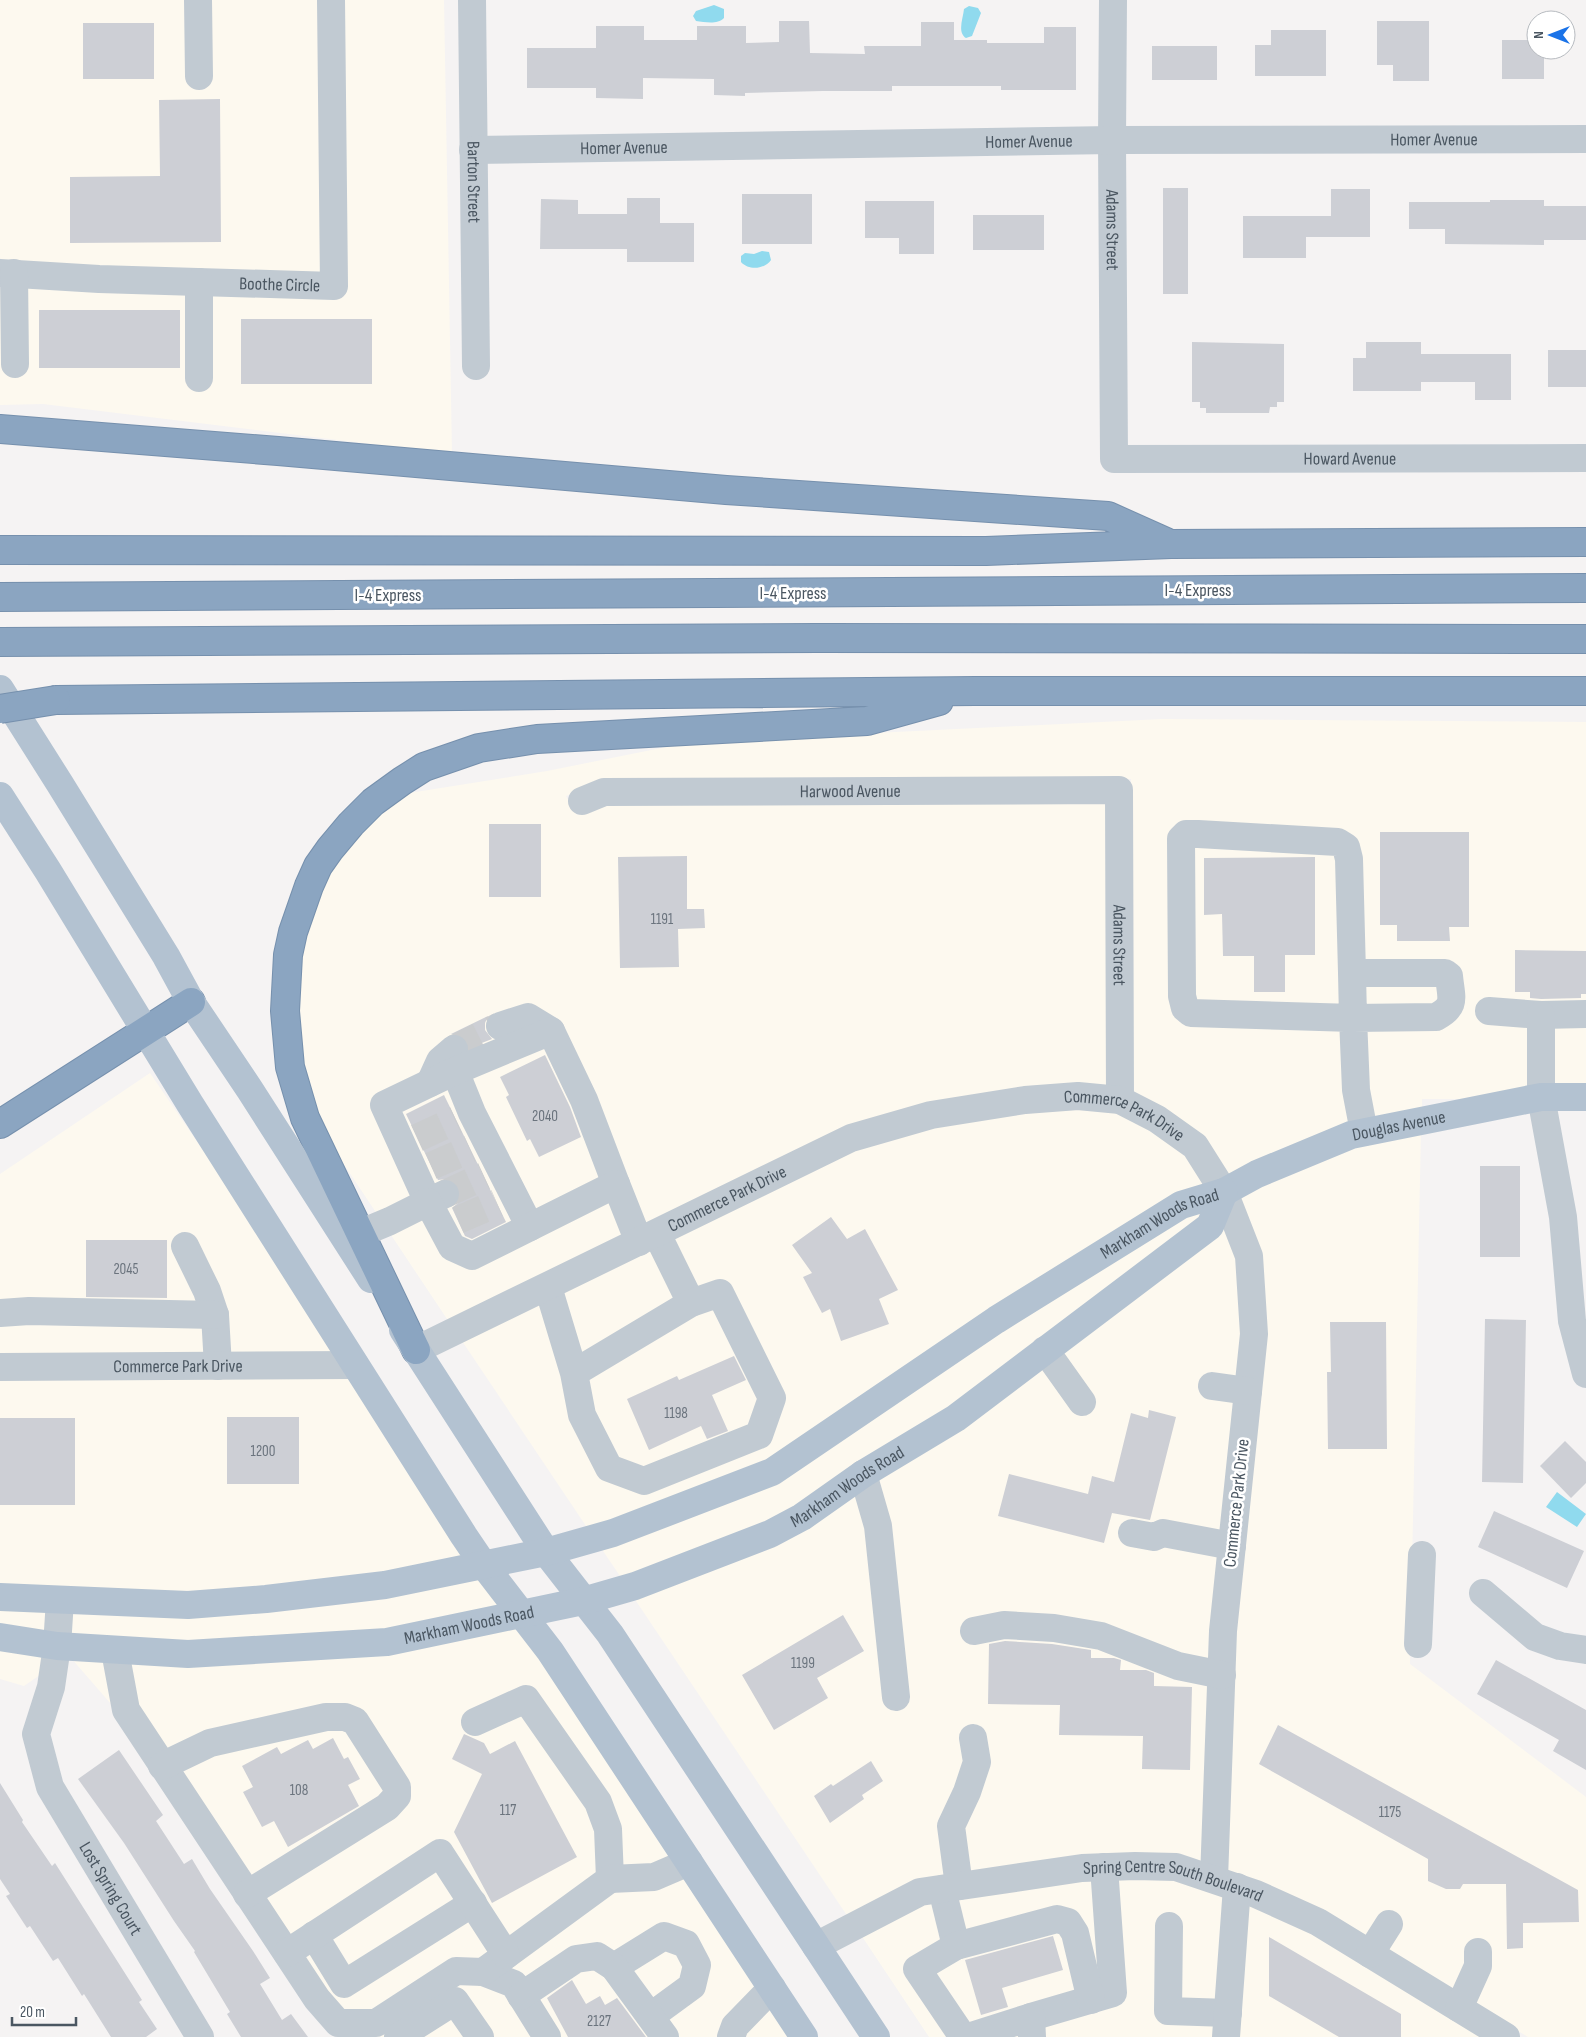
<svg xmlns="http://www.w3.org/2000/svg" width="1586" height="2037" viewBox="0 0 1586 2037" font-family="'Sofia Sans Condensed',sans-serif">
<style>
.commercial{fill:#fdf9ef}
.water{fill:#90daee}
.building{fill:#cdcfd5}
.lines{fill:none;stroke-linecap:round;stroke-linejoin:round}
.minor-tunnel{stroke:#caccce;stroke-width:28;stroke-dasharray:28 14;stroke-linecap:butt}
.highway-casing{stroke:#7690ad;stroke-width:30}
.minor{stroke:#c1cad2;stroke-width:28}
.major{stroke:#b3c2d1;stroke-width:28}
.highway{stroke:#8ba5c1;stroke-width:28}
.highway-bridge-casing{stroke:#7690ad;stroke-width:30;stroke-linecap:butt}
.highway-bridge{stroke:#8ba5c1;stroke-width:28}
.labels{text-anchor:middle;stroke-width:5;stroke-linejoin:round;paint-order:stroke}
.number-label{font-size:15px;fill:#6b747e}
.street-label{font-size:18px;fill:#4a5661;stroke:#fff}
</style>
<rect width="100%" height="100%" fill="#f5f3f3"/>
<path class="commercial" d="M 0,0 L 319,0 L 322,274 L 4,262 L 0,258 Z
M 343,0 L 444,0 L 452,454 L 43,404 L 0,405 L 0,284 L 334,296 Z
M 1162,719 L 1586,722 L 1586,1086 L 1468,1099 L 1422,1099 L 1422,1109 L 1228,1177 L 1132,1094 L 1131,779 L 604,781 L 566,796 L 577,815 L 607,803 L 1107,801 L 1108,1088 L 929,1104 L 449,1322 L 331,1145 L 317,1114 L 302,1065 L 297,1011 L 300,957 L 305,935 L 329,871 L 360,831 L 403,794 L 547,771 L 691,742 Z
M 150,1073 L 224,1181 L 334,1355 L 0,1356 L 0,1174 Z
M 1078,1107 L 1117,1111 L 1150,1128 L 1185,1153 L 1206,1186 L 766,1463 L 588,1529 L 462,1341 L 856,1148 L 934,1126 Z
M 1421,1131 L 1410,1664 L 1586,1797 L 1586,2037 L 1528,2037 L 1325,1913 L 1227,1871 L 1236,1631 L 1266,1333 L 1239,1197 L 1263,1184 L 1355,1145 Z
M 1204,1210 L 1200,1220 L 948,1409 L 795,1508 L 764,1524 L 622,1579 L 601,1548 L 617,1543 L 1004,1329 L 1187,1214 Z
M 1224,1225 L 1236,1258 L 1241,1334 L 1202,1864 L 848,1917 L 634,1598 L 775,1544 Z
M 348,1376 L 464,1557 L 382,1574 L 188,1594 L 0,1586 L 0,1378 Z
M 477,1577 L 501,1607 L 386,1631 L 188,1643 L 116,1640 L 0,1626 L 0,1607 Z
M 515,1626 L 539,1657 L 789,2037 L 338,2037 L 131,1727 L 71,1658 Z
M 0,1648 L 66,1657 L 24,1686 L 0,1679 Z
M 1173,1878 L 1211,1889 L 1311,1931 L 1485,2037 L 929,2037 L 861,1935 L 924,1903 L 1083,1879 Z"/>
<path class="water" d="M 714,5 L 724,9 L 724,18 C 717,25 705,22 696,21 L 693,16 L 696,11 Z
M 969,6 L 978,8 L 981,13 L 972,36 L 966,38 C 957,32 963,19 964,9 Z
M 762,251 L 769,252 L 771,260 C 765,269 749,271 741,262 L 741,256 L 745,253 L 754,254 Z
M 1557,1492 L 1586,1514 L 1577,1527 L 1546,1507 Z"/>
<path class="building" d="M 779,21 L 809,21 L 810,53 L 865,54 L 864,46 L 921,46 L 921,22 L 954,22 L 954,40 L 987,40 L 987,43 L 1044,43 L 1044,27 L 1076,27 L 1076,90 L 1001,90 L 1001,86 L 892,86 L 892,91 L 823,91 L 745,93 L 745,96 L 714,95 L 714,79 L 643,78 L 643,99 L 596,98 L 596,88 L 527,88 L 527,48 L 596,48 L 596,26 L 644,26 L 644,40 L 697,40 L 697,26 L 746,26 L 746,43 L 779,42 Z
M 1377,21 L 1429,21 L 1429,81 L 1393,81 L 1393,65 L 1377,65 Z
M 83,23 L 154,23 L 154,79 L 83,79 Z
M 1271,30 L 1326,30 L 1326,76 L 1255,76 L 1255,45 L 1271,45 Z
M 1502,40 L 1536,40 L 1536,50 L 1544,50 L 1544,79 L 1502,79 Z
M 1152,46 L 1217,46 L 1217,80 L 1152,80 Z
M 220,99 L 221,242 L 70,243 L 70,177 L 160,176 L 159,100 Z
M 1163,188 L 1188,188 L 1188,294 L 1163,294 Z
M 1331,189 L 1370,189 L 1370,237 L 1306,237 L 1306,258 L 1243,258 L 1243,216 L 1331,216 Z
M 742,194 L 812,194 L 812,244 L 742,244 Z
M 627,198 L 660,198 L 660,223 L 694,223 L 694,262 L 627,262 L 627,249 L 540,249 L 541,199 L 578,200 L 578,214 L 627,214 Z
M 1490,200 L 1544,200 L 1544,206 L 1586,206 L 1586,240 L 1544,240 L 1544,245 L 1445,244 L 1445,229 L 1409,229 L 1409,202 L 1490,202 Z
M 865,201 L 934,201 L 934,254 L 899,254 L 899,238 L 865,238 Z
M 973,215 L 1044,215 L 1044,250 L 973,250 Z
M 39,310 L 180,310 L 180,368 L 39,368 Z
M 241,319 L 372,319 L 372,384 L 241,384 Z
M 1192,342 L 1284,344 L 1284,402 L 1277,402 L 1277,407 L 1270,407 L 1269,413 L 1206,413 L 1206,408 L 1200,408 L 1200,402 L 1192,402 Z
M 1366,342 L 1421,342 L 1421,354 L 1511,354 L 1511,400 L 1475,400 L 1475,382 L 1421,382 L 1421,391 L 1353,391 L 1353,358 L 1366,358 Z
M 1548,350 L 1586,350 L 1586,387 L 1548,387 Z
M 489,824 L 541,824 L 541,897 L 489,897 Z
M 1380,832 L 1469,832 L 1469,927 L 1449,927 L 1450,941 L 1397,941 L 1397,925 L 1380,925 Z
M 687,856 L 687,909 L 704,909 L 705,928 L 678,929 L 679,967 L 620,968 L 618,857 Z
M 1315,857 L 1315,955 L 1285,955 L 1285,992 L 1254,992 L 1254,956 L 1223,956 L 1222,914 L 1204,915 L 1204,858 Z
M 1515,950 L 1586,951 L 1586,994 L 1581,994 L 1581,998 L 1541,999 L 1530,998 L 1530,992 L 1515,992 Z
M 488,1016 L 485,1023 L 485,1030 L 492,1039 L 469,1048 L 466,1038 L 459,1034 L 451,1034 Z
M 545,1055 L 570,1107 L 581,1137 L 539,1157 L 530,1139 L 527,1141 L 506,1097 L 509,1095 L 500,1077 Z
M 444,1095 L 506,1222 L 472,1239 L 465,1236 L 452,1208 L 458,1203 L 460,1196 L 459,1187 L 453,1181 L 447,1179 L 438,1180 L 406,1114 Z
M 1480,1166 L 1520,1166 L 1520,1257 L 1480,1257 Z
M 831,1217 L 847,1239 L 865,1229 L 898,1290 L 879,1299 L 889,1324 L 841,1341 L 830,1309 L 822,1313 L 803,1277 L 812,1273 L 792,1245 Z
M 86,1240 L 167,1240 L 167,1298 L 86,1297 Z
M 1485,1319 L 1526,1320 L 1523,1483 L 1482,1482 Z
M 1330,1322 L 1386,1322 L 1387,1449 L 1328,1449 L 1327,1372 L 1331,1372 Z
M 734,1356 L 746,1380 L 712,1395 L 728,1431 L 707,1439 L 701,1426 L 649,1450 L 627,1399 L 677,1376 L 679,1380 Z
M 1149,1410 L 1176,1417 L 1150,1520 L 1112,1513 L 1104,1543 L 998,1516 L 1009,1474 L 1088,1494 L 1092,1476 L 1114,1482 L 1131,1413 L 1148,1418 Z
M 227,1417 L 299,1417 L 299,1484 L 227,1484 Z
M 0,1418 L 75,1418 L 75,1505 L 0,1505 Z
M 1565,1441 L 1586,1462 L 1586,1483 L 1571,1498 L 1540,1466 Z
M 1494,1511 L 1584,1551 L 1567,1588 L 1478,1547 Z
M 843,1615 L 864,1651 L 817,1678 L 828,1698 L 774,1730 L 742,1675 Z
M 1005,1641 L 1052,1644 L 1091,1650 L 1091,1658 L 1114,1658 L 1121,1660 L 1120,1670 L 1146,1670 L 1154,1673 L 1154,1686 L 1192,1687 L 1190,1770 L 1142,1769 L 1143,1736 L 1059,1735 L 1060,1705 L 988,1704 L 989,1644 Z
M 1496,1660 L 1586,1710 L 1586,1770 L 1553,1751 L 1559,1740 L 1477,1694 Z
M 1278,1725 L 1578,1890 L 1579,1922 L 1523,1923 L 1523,1948 L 1507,1949 L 1506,1884 L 1463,1884 L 1460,1889 L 1446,1889 L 1428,1881 L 1428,1859 L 1259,1764 Z
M 464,1734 L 484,1743 L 490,1754 L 515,1741 L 577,1857 L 492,1903 L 454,1832 L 482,1774 L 452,1759 Z
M 333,1738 L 344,1759 L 348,1757 L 360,1779 L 348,1785 L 359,1806 L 288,1847 L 274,1821 L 262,1827 L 243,1792 L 253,1787 L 242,1766 L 277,1747 L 281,1754 L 308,1740 L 313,1749 Z
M 119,1750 L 163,1815 L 156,1821 L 184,1864 L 192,1859 L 210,1889 L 253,1951 L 270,1978 L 260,1984 L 282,2020 L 291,2014 L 308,2037 L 241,2037 L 227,2014 L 230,2012 L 194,1952 L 195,1951 L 174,1921 L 124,1843 L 78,1779 Z
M 871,1761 L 883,1781 L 862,1795 L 864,1799 L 830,1823 L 814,1796 L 831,1784 L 833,1786 Z
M 0,1783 L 23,1820 L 22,1822 L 52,1866 L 55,1863 L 142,2000 L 139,2002 L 157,2029 L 146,2037 L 111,2037 L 84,1994 L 82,1996 L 58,1958 L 53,1961 L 30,1926 L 27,1928 L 6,1896 L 10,1894 L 0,1879 Z
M 1053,1936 L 1063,1970 L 1002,1988 L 1008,2007 L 981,2015 L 965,1960 Z
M 1269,1937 L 1401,2014 L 1401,2037 L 1339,2037 L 1269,1996 Z
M 572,1980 L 586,2004 L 600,1996 L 605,2005 L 617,1998 L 646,2037 L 568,2037 L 547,1998 Z"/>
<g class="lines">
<path class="minor-tunnel" d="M 454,1049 L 500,1026
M 417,1138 L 456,1120
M 431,1166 L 470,1149
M 445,1194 L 484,1176
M 458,1220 L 497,1203"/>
<g class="highway-casing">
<path id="highway" d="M 0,429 L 278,451 L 726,490 L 1108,516 L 1166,542
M 0,550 L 986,551 L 1171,544 L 1586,542
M 0,597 L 1586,588
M 0,642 L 818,638 L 1586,639
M 56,700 L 975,691 L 1586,691
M 0,1124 L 191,1002
M 416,1350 L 305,1118 L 290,1067 L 285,1011 L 288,955 L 293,932 L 309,886 L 318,866 L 330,849 L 351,824 L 373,802 L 402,781 L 424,767 L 479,748 L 537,739 L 867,721 L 939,701"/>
</g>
<g class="minor">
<path d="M 198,0 L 199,76"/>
<path id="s1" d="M 472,0 L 476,366"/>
<path id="s2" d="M 1113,0 L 1112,140 L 1114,459 L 1586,458"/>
<path id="s3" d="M 473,150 L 1112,140 L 1586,139"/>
<path id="s4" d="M 0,273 L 99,279 L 334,286 L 331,0"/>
<path d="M 14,273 L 15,364"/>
<path d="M 199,282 L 199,378"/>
<path id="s5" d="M 582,801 L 604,792 L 1119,790 L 1120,1100"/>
<path d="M 1352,973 L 1349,859 L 1346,847 L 1338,842 L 1198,834 L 1186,834 L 1181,839 L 1182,996 L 1185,1008 L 1191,1013 L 1353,1018 L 1352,973 L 1445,973 L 1449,976 C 1451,998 1457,1006 1436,1017 L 1353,1018 L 1356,1090 L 1364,1132"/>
<path d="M 1489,1011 L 1541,1015 L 1586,1014"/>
<path d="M 1541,1015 L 1541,1097 L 1563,1217 L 1572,1321 L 1586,1374"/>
<path d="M 500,1026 L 528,1017 L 551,1031"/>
<path d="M 455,1071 L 472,1113 L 530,1227"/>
<path d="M 430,1083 L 440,1061 L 454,1049"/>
<path d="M 445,1194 L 428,1202 L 384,1105 L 455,1071 L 551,1031 L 584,1100 L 616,1184"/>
<path d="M 657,1234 L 691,1303"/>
<path d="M 347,1239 L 390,1221 L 428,1202 L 452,1247 L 472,1256 L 616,1184 L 639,1242"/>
<path d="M 185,1246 L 207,1291 L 215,1315 L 218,1366"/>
<path d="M 548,1287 L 574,1373 L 582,1415 L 609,1468 L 644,1481 L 759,1435 L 772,1398 L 720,1293 L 691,1303 L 574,1373"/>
<path d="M 0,1313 L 29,1311 L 215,1315"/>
<path id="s6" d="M 416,1350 L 851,1138 L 931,1115 L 1025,1100 L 1078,1096 L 1120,1100 L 1157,1119 L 1195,1146 L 1224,1192 L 1249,1256 L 1254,1334 L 1223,1631 L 1214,1879"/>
<path d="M 1045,1350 L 1082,1402"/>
<path id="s7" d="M 0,1367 L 355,1365"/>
<path d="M 1212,1386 L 1248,1391"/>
<path d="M 863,1474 L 878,1526 L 896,1697"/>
<path d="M 1132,1533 L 1154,1537 L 1163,1533 L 1232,1546"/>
<path d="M 1483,1593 L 1535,1637 L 1560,1646 L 1586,1650"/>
<path id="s8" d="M 60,1600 L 57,1646 L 51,1687 L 36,1734 L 50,1787 L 200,2037"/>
<path d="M 974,1631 L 1004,1625 L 1054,1628 L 1101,1636 L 1178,1666 L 1222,1675"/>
<path d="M 1418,1644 L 1422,1555"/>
<path d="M 115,1651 L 126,1710 L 317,1999 L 338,2023 L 376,2023 L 456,1971 L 483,1972 L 514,1984 L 547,2037"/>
<path d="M 475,1722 L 526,1699 L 598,1802 L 608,1829 L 610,1879 L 483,1972"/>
<path d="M 162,1766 L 210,1743 L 326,1717 L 345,1717 L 355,1721 L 397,1787 L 397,1796 L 387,1807 L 247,1894"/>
<path d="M 610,1879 L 654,1877 L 689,1862"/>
<path d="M 959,1886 L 951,1826 L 967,1792 L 977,1762 L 973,1738"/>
<path d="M 942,1889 L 956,1946"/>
<path d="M 1169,1926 L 1168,2011 L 1228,2013"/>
<path d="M 314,1935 L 344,1984 L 473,1903"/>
<path id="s9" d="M 816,1946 L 920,1892 L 1082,1868 L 1135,1866 L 1176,1867 L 1256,1894 L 1318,1922 L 1506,2037"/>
<path d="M 287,1953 L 440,1853 L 506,1955"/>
<path d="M 1370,1954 L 1389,1924"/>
<path d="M 614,1967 L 664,1936 L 686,1944 L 697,1965 L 692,1986 L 651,2016"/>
<path d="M 521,1996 L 576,1959 L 597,1956 L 614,1967 L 665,2037"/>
<path d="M 1459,2008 L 1478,1966 L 1478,1952"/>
<path d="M 1031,2017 L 1113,1993 L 1104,1867"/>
<path d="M 398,2037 L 455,2001 L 480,2037"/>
<path d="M 731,2037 L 735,2026 L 772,1988"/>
<path d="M 963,2037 L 917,1969 L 956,1946 L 1057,1919 L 1068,1922 L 1075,1933 L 1091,2000"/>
<path d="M 968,2037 L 1031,2017 L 1032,2037"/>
<path d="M 1226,2037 L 1237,1887"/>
</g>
<g class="major">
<path d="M 0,689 L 60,784 L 166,956 L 191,1002 L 250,1090 L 371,1279"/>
<path d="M 0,796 L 48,871 L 190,1104 L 464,1536 L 483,1564 L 550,1651 L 804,2037"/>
<path d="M 403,1330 L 546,1552 L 610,1634 L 876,2037"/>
<path id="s10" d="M 0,1597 L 188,1605 L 266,1599 L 385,1585 L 546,1552 L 613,1533 L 772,1472 L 996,1320 L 1181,1205 L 1224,1192 L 1257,1174 L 1351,1135 L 1541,1097 L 1586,1097"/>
<path id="s11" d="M 0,1637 L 57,1646 L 188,1654 L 387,1642 L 583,1601 L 635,1586 L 770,1534 L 802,1517 L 863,1474 L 956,1418 L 1210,1226 L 1224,1192"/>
</g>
<use href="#highway" class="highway"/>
<g class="highway-bridge-casing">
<path id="highway-bridge" d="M 0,709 L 56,700"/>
</g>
<use href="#highway-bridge" class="highway-bridge"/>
</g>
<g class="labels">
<g class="number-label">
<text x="662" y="924">1191</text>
<text x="545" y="1121">2040</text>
<text x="126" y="1274">2045</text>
<text x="676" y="1418">1198</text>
<text x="263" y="1456">1200</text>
<text x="803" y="1668">1199</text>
<text x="299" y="1795">108</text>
<text x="508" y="1815">117</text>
<text x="1390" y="1817">1175</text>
<text x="599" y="2026">2127</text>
</g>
<g class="street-label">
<text dy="6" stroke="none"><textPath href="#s3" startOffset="961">Homer Avenue</textPath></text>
<text dy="6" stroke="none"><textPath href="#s3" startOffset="556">Homer Avenue</textPath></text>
<text dy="6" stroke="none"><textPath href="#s3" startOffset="151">Homer Avenue</textPath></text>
<text dy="6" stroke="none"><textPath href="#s1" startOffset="182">Barton Street</textPath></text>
<text dy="6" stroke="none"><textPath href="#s2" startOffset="230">Adams Street</textPath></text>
<text dy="6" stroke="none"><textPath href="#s4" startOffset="280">Boothe Circle</textPath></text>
<text dy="6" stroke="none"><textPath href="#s2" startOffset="695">Howard Avenue</textPath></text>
<text x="1198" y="596">I-4 Express</text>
<text x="793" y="599">I-4 Express</text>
<text x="388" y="601">I-4 Express</text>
<text dy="6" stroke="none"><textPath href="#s5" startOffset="270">Harwood Avenue</textPath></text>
<text dy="6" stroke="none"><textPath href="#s5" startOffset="694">Adams Street</textPath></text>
<text dy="6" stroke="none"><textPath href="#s6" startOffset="766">Commerce Park Drive</textPath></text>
<text dy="6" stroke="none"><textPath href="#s10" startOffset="1512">Douglas Avenue</textPath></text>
<text dy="6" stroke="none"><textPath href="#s6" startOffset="346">Commerce Park Drive</textPath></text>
<text dy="6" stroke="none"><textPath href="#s10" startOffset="1252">Markham Woods Road</textPath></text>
<text dy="6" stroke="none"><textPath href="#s7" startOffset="178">Commerce Park Drive</textPath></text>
<text dy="6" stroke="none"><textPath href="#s11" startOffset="878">Markham Woods Road</textPath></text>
<text transform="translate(1236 1503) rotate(-84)" y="6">Commerce Park Drive</text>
<text dy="6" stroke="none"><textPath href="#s11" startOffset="472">Markham Woods Road</textPath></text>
<text dy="6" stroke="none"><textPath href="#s9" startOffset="374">Spring Centre South Boulevard</textPath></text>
<text dy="6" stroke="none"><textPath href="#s8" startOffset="310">Lost Spring Court</textPath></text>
</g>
</g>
<g transform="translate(1551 35) rotate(270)"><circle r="24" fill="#ffffff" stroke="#b7bbc0"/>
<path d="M0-4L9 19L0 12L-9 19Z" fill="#1a73e8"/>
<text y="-8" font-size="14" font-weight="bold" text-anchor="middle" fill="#4a5661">N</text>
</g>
<path d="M12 2017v8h64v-8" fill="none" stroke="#4a5661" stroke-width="2.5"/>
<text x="20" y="2017" font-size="15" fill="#4a5661" stroke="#ffffff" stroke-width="4" paint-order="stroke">20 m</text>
</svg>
